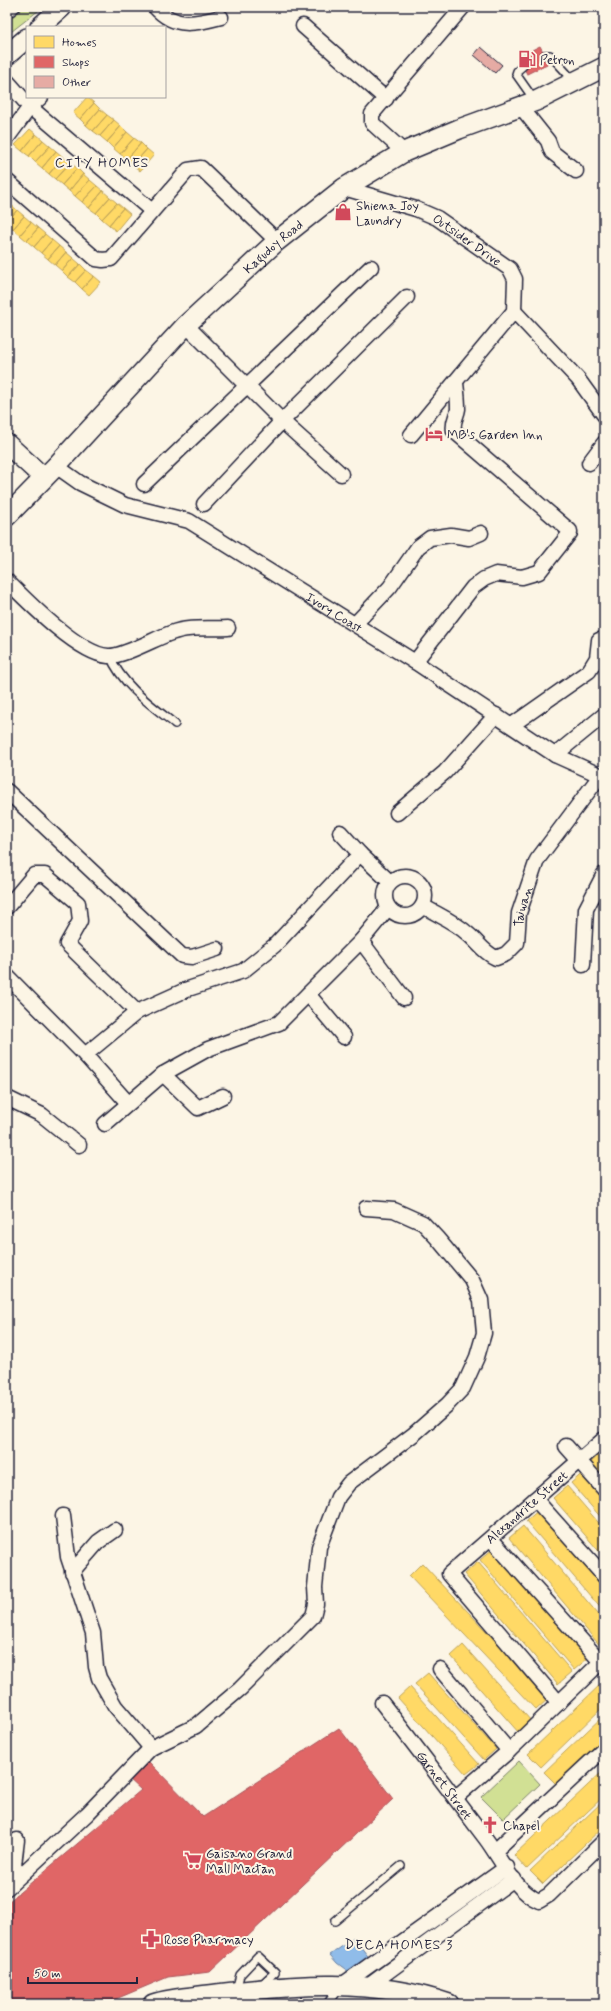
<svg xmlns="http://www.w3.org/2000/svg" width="611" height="2011" viewBox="0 0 611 2011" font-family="Mynerve,sans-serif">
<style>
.green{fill:#d1e094;stroke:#7a8168}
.water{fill:#90bce9;stroke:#647ea3}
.homes{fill:#ffd966;stroke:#bda259}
.shops{fill:#e06666;stroke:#a75259}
.building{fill:#e6aba4;stroke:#22223b}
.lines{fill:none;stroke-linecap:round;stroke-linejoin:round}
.lane-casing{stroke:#22223b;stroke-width:10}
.street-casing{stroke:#22223b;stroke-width:17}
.secondary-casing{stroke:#22223b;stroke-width:22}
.lane{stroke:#fcf5e5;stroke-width:7}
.street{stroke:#fcf5e5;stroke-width:14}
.secondary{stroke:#fcf5e5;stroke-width:19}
.labels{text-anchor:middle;stroke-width:4;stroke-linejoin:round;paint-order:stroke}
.poi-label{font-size:13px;fill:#22223b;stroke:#fcf5e5;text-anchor:start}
.street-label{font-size:13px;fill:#22223b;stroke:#fcf5e5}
.neighbourhood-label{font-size:14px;letter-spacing:1px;fill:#22223b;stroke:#fcf5e5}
</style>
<rect width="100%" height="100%" fill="#fcf5e5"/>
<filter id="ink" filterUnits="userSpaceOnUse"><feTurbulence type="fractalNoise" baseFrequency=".025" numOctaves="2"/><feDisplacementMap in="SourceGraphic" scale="8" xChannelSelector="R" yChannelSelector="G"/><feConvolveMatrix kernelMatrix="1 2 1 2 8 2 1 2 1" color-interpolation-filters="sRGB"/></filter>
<g filter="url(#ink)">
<path class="green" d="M 7,7 L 43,7 L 7,35 Z
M 519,1761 L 540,1784 L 503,1819 L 481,1797 Z"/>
<path class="water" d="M 354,1938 L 370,1959 L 349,1972 L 337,1963 L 330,1955 Z"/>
<path class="homes" d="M 87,97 L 94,103 L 80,119 L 73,113 Z
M 94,103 L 100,109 L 86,125 L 80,119 Z
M 100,109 L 107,115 L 93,131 L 86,125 Z
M 107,115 L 114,120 L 100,136 L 93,131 Z
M 114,120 L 121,126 L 107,142 L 100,136 Z
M 121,126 L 127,132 L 113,148 L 107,142 Z
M 30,129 L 36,134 L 22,151 L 15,145 Z
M 127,132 L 134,138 L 120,154 L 113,148 Z
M 36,134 L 43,140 L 29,156 L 22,151 Z
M 134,138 L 141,143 L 127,159 L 120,154 Z
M 43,140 L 50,146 L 35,162 L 29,156 Z
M 141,143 L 147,149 L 133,165 L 127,159 Z
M 50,146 L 56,151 L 42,168 L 35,162 Z
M 147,149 L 154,155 L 140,171 L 133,165 Z
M 56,151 L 63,157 L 49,174 L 42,168 Z
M 63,157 L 70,163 L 55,179 L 49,174 Z
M 70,163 L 77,168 L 62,185 L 55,179 Z
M 77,168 L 83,174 L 69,191 L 62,185 Z
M 83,174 L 90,180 L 75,196 L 69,191 Z
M 90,180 L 97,186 L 82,202 L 75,196 Z
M 97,186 L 103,191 L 89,208 L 82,202 Z
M 103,191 L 110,197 L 96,213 L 89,208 Z
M 110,197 L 117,203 L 102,219 L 96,213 Z
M 117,203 L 123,208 L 109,225 L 102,219 Z
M 10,204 L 17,210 L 7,222 L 7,208 Z
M 123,208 L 130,214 L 116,231 L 109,225 Z
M 17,210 L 24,216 L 13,229 L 7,222 Z
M 24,216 L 31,222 L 20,235 L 13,229 Z
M 31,222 L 38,228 L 27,241 L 20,235 Z
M 38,228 L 45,234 L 34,247 L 27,241 Z
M 45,234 L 52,240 L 41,253 L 34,247 Z
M 52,240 L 59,246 L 48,259 L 41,253 Z
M 59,246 L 66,252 L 55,265 L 48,259 Z
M 66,252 L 73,258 L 62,271 L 55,265 Z
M 73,258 L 80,264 L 68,277 L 62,271 Z
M 80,264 L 86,270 L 75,282 L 68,277 Z
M 86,270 L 94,276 L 82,289 L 75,282 Z
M 94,276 L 101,282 L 89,295 L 82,289 Z
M 604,1450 L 604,1476 L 601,1479 L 588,1465 Z
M 585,1471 L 604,1493 L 604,1521 L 571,1483 Z
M 567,1486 L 604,1529 L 604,1557 L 553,1498 Z
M 540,1509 L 604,1584 L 604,1612 L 526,1521 Z
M 523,1526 L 604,1621 L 604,1646 L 602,1648 L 509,1538 Z
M 494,1548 L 588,1658 L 574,1670 L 480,1560 Z
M 478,1562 L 572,1672 L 558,1684 L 464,1574 Z
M 422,1563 L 549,1698 L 536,1710 L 409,1576 Z
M 463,1645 L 532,1722 L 519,1733 L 451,1656 Z
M 428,1673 L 496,1749 L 484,1760 L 415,1684 Z
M 604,1681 L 604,1706 L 541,1767 L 528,1754 Z
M 410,1687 L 479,1764 L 466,1774 L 398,1698 Z
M 604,1715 L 604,1740 L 557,1785 L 544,1772 Z
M 604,1770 L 604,1796 L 527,1869 L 514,1855 Z
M 604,1800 L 604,1826 L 543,1884 L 530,1871 Z"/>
<path class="shops" d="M 540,46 L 549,63 L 527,74 L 518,57 Z
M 339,1728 L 393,1799 L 210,1972 L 168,1977 L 104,2004 L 7,2004 L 7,1903 L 141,1790 L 127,1777 L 144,1757 L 203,1817 Z"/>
<path class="building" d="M 481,47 L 502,65 L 495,73 L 474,55 Z"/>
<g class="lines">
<g class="lane-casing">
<path id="lane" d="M 7,15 L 17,7
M 545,55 L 550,55 L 574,81
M 523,66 L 517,71 L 516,74 L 535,101
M 110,656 C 122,685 151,705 175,724
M 335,1921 L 401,1866
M 236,1990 L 240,1975 L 258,1956 L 275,1972 L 261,1985
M 327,2004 L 339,1988"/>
</g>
<g class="street-casing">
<g id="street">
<path d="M 155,7 C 175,29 195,24 221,17"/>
<path d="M 303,26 L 386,99"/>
<path d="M 7,81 L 30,107 L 152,211"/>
<path d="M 521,107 L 548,141 L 552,152 L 576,171"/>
<path d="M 7,138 L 30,107 L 41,97"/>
<path d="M 404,152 L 372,123 L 372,114 L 463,7"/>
<path d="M 7,181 L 96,259 L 103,260 L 111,259 L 188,170 L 201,168 L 277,241"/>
<path id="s1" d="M 344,188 L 416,209 L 437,218 L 510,269 L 515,279 L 514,311 L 411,435"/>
<path d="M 514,311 L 578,379 L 604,415"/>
<path d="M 186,325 L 282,421 L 341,474"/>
<path d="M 589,463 L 604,443"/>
<path id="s2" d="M 56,466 L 80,483 L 125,505 L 189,521 L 415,662 L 555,755 L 604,777"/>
<path d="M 144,484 L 371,267"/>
<path d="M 204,504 L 282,421 L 407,297"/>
<path d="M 7,581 C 28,602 79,654 108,656 C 123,657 156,638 171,633 C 188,626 210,629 228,628"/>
<path d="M 355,624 L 390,587 L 418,547 L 430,538 L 451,535 L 469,538 L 481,533"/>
<path d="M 415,662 L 473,587 L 484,579 L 496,574 L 522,577 L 539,572 L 570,533 L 570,531 L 454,431 C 452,421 457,417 458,409 C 458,400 457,391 456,383"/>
<path d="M 512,725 L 589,671 L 597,658 L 599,640"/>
<path d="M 555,755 L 604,715"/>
<path d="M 7,791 L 182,956 L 192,957 L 217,949"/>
<path d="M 397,813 L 445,772 L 496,715"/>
<path d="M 360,854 L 390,882"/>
<circle cx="405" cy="896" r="20"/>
<path id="s3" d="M 423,906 C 438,915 455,922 468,934 C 478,942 483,952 496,958 L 506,954 L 517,943 L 519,913 L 537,860 L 600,776"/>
<path d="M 7,907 L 34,875 L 45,875 L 78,903 L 80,921 L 67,944 L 137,1012"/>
<path d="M 388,908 L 361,941 L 404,998"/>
<path d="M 583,965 L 586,909 L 604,874"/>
<path d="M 7,976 L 85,1055 L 128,1103"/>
<path d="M 308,994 L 344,1037"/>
<path d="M 85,1055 L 137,1012 L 188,989 L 243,971 L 275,945 L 360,854 L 340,832"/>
<path d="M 163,1074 L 198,1108 L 223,1096"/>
<path d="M 7,1098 L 42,1115 L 79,1145"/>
<path d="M 105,1124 L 163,1074 L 208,1049 L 279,1023 L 361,941"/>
<path d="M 566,1446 L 604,1489"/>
<path d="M 535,1499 L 604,1576"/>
<path d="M 63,1516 L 68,1557 L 93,1633 L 96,1667 L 99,1678 L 115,1706 L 151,1748"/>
<path d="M 491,1539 L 601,1662"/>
<path d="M 72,1572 L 98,1542 L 115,1530"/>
<path d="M 440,1669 L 509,1751"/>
<path id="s4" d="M 382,1703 C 417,1748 452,1794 486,1839 C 501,1859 515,1891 539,1901 L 549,1895 L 604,1841"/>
<path id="s5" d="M 559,1703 L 449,1574 L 604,1439"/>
<path d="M 455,1798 L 509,1751 L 604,1659"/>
<path d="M 495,1851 L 604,1749"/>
<path d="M 7,1882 L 14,1865 L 17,1840"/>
<path d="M 7,1888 L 87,1814 L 151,1748 L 196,1726 L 240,1689 L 313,1616 L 316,1604 L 315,1587 L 319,1547 L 338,1497 L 349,1483 L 414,1434 L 447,1405 L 463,1388 L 477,1357 L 484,1333 L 481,1300 L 472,1280 L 437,1238 L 423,1223 L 394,1210 L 366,1208"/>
<path d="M 342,1985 L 507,1867"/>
<path d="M 367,1987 L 514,1879"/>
</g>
</g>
<g class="secondary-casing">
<g id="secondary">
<path d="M 40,27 L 62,7"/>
<path d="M 7,55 L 27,38"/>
<path d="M 7,444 L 44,478"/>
<path id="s6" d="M 7,516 L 56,466 L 186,325 L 277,241 L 344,188 L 404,152 L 459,129 L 536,101 L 604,67"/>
<path d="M 153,2004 C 173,1998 196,1997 217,1994 C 293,1984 374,1978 449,2004"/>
</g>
</g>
<use href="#lane" class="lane"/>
<use href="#street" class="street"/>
<use href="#secondary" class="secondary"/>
</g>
</g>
<defs>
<g id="fuel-bare" transform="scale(1.38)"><path d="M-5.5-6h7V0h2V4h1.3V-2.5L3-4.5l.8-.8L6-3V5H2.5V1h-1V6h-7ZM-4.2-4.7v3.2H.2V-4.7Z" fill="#d1495b" stroke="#fcf5e5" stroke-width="2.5" paint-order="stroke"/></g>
<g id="shop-bare" transform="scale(1.38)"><path d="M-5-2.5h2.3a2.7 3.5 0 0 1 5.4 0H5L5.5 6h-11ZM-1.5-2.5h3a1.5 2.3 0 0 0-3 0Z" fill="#d1495b" stroke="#fcf5e5" stroke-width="2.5" paint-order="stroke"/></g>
<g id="hotel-bare" transform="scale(1.38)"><path d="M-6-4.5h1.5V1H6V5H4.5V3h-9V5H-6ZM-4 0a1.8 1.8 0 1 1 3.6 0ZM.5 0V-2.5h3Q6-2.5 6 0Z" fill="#d1495b" stroke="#fcf5e5" stroke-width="2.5" paint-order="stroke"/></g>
<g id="church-bare" transform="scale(1.38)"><path d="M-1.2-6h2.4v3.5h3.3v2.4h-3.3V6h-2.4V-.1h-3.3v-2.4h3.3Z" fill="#d1495b" stroke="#fcf5e5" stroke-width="2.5" paint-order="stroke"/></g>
<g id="supermarket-bare" transform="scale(1.38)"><path d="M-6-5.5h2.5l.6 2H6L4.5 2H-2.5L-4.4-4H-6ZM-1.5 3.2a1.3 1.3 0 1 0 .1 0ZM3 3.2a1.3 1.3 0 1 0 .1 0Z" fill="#d1495b" stroke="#fcf5e5" stroke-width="2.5" paint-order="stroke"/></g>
<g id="pharmacy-bare" transform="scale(1.38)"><path d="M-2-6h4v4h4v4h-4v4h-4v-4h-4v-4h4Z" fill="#d1495b" stroke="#fcf5e5" stroke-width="2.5" paint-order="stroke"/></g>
</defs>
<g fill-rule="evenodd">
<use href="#fuel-bare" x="527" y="59"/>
<use href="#shop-bare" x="343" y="212"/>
<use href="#hotel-bare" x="434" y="434"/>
<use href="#church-bare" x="490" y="1825"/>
<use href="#supermarket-bare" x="193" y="1860"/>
<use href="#pharmacy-bare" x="151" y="1939"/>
</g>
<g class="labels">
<g class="poi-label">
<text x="540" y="64">Petron</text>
<text x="356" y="210">Shiena Joy<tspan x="356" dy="15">Laundry</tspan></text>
<text x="447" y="439">MB's Garden Inn</text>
<text x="503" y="1830">Chapel</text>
<text x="206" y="1858">Gaisano Grand<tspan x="206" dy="15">Mall Mactan</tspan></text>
<text x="164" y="1944">Rose Pharmacy</text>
</g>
<g class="street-label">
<text dy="5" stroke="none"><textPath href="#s1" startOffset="135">Outsider Drive</textPath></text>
<text dy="5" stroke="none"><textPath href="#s6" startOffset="379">Kagudoy Road</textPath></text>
<text dy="5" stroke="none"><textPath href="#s2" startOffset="317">Ivory Coast</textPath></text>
<text dy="5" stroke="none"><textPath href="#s3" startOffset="154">Taiwan</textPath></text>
<text dy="5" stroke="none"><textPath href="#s5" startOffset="272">Alexandrite Street</textPath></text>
<text dy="5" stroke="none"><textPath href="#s4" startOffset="103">Garnet Street</textPath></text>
</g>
<g class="neighbourhood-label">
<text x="102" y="167">CITY HOMES</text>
<text x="399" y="1949">DECA HOMES 3</text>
</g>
</g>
<rect width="611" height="2011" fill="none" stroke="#fcf5e5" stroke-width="24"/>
<rect x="12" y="12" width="587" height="1987" fill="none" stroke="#22223b" stroke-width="1.5" filter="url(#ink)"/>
<rect x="26" y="26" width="140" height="72" fill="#fcf5e5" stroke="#a5a1a1"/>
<rect x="34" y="36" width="20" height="12" fill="#ffd966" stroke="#a5a1a1"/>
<text x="62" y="46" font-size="12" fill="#22223b">Homes</text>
<rect x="34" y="56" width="20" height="12" fill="#e06666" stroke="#a5a1a1"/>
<text x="62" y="66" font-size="12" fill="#22223b">Shops</text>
<rect x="34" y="76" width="20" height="12" fill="#e6aba4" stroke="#a5a1a1"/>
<text x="62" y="86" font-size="12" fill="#22223b">Other</text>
<path d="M28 1977v6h109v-6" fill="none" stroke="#22223b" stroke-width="2"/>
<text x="34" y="1977" font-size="12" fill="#22223b" stroke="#fcf5e5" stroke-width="3" paint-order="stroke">50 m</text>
</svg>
